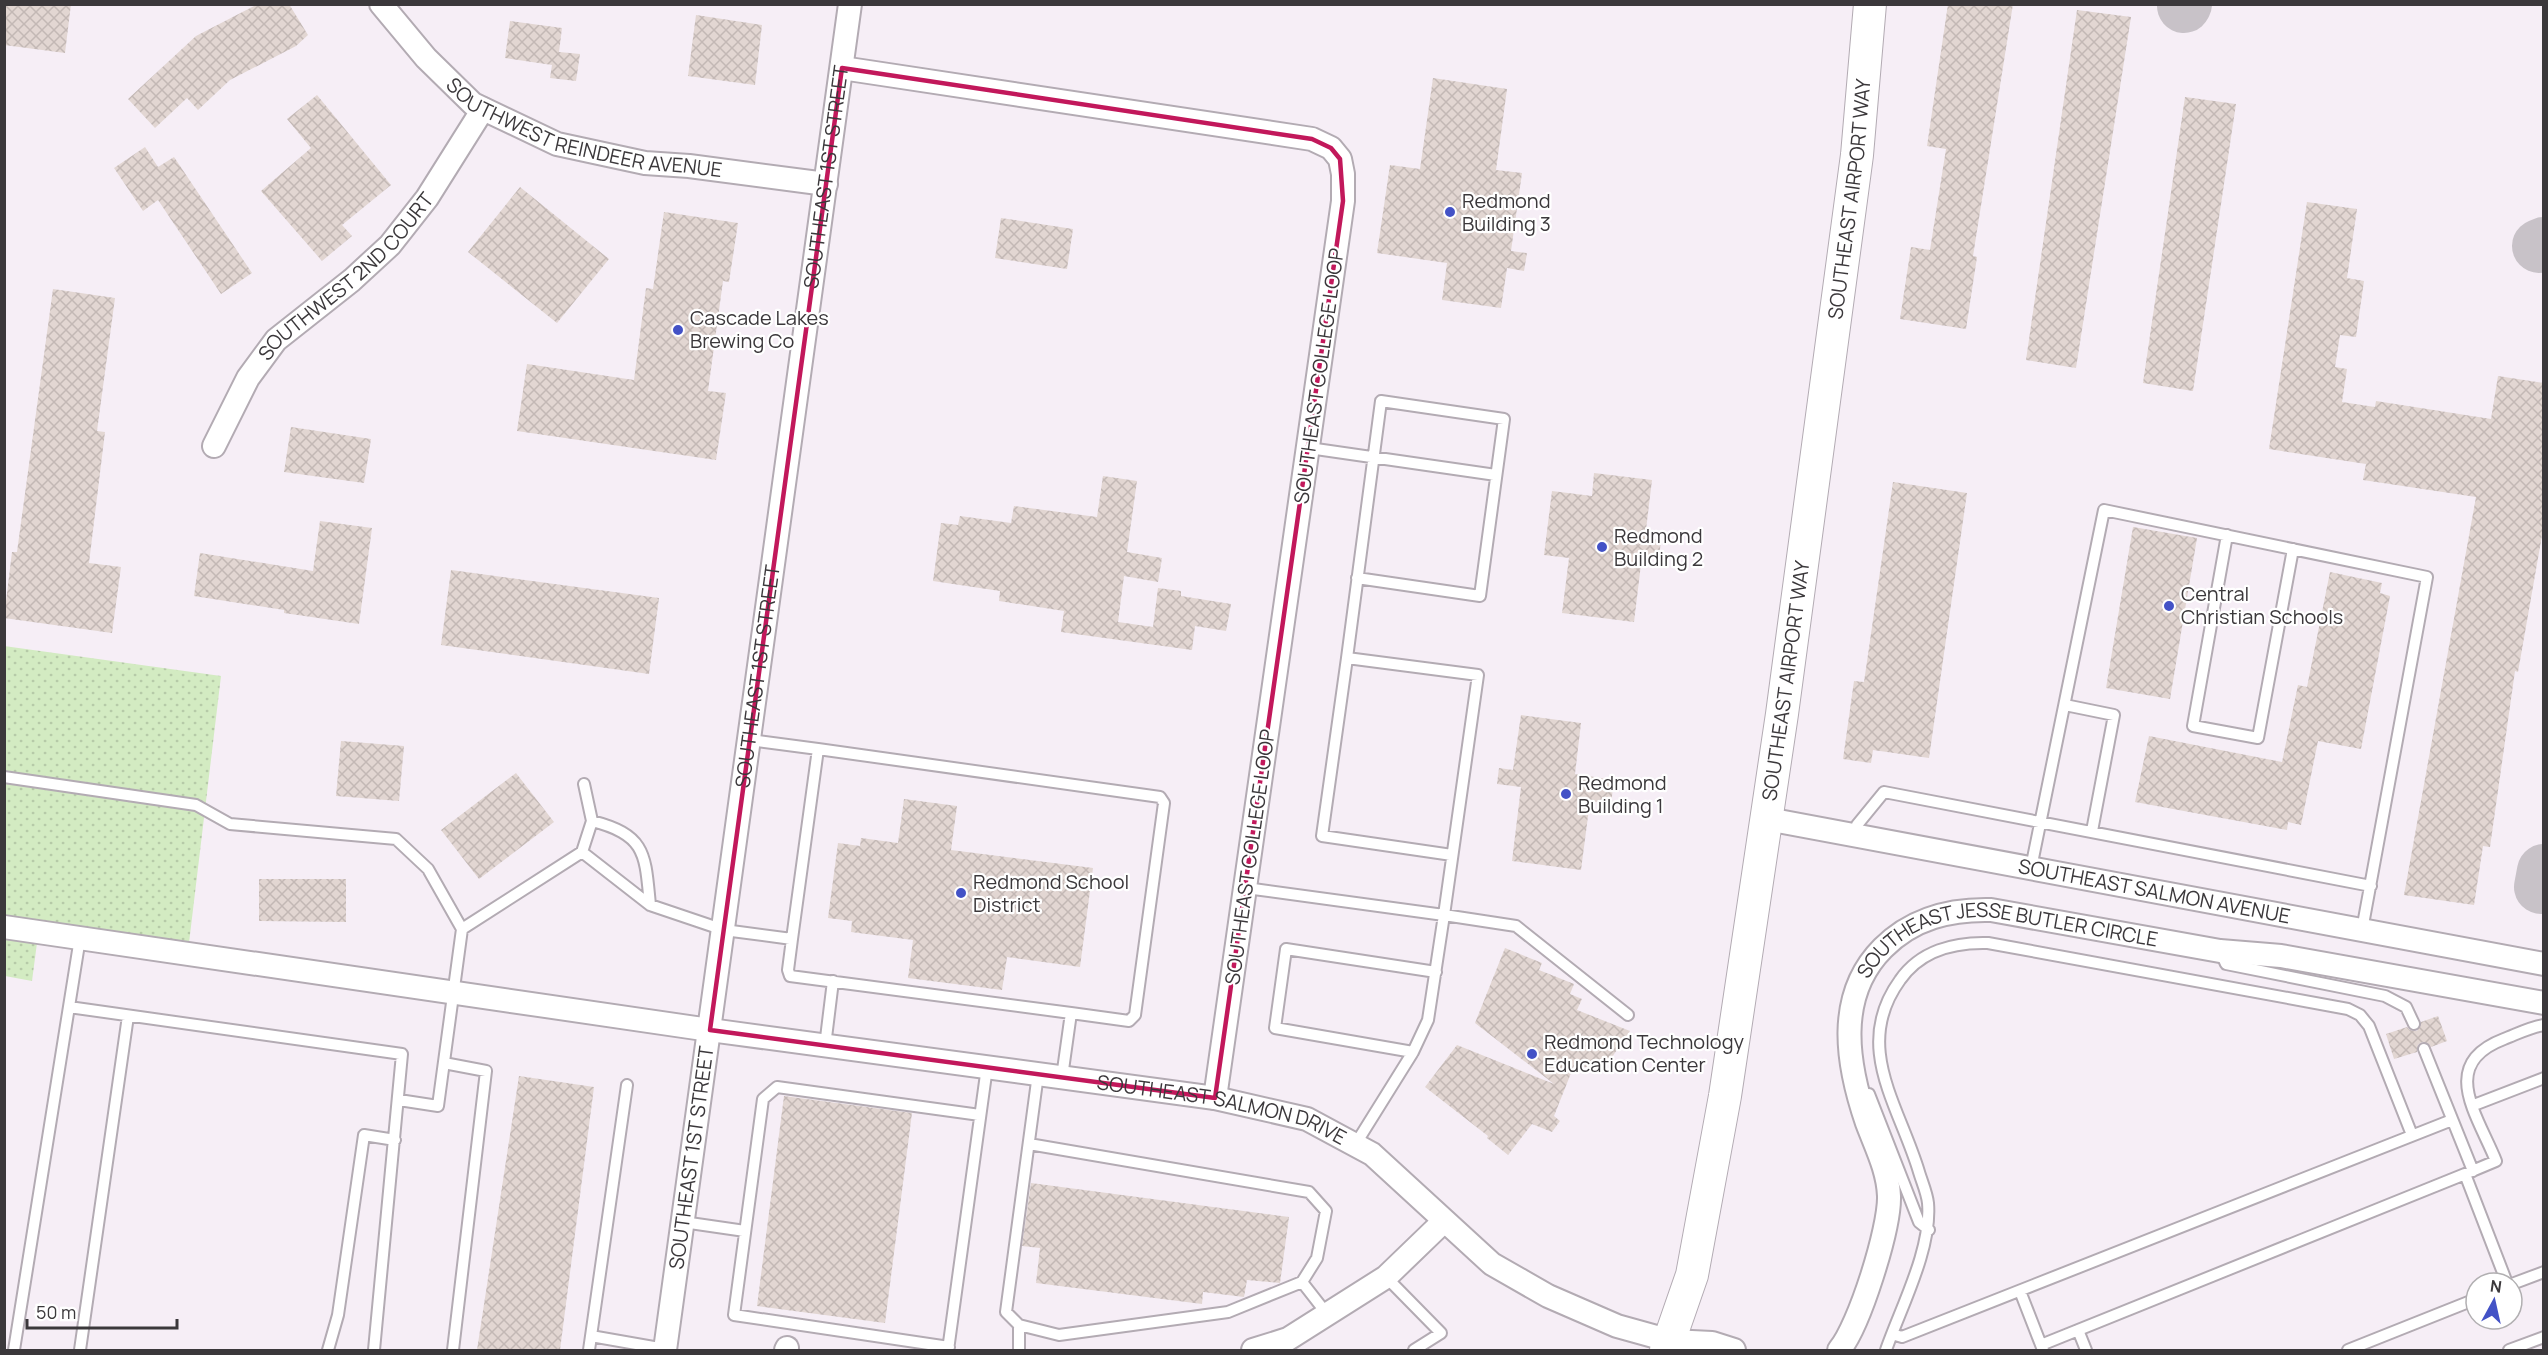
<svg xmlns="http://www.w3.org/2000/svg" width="2548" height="1355" viewBox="0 0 2548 1355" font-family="Manrope,sans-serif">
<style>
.grass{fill:url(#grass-dots)}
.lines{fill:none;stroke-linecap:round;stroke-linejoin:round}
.taxiway{stroke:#c8c2c8;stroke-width:54}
.building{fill:url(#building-cross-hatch)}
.lane-casing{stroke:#b3abb3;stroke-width:14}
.street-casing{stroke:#b3abb3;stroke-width:26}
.secondary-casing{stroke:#b3abb3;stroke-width:34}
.lane{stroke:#fff;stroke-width:10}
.street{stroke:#fff;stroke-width:22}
.secondary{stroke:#fff;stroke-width:32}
.marked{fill:none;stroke:#c2185b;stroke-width:4.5;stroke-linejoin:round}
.poi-dot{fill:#4352c6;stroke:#fff;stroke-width:2}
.labels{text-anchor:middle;stroke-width:4.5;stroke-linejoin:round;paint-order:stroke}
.street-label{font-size:20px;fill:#3b383b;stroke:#fff}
.poi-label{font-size:20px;fill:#3b383b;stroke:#fff;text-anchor:start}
</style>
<defs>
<pattern id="grass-dots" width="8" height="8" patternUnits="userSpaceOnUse" patternTransform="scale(1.5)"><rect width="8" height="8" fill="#d3ebc2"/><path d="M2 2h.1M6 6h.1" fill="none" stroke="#b6caa8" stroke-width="1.8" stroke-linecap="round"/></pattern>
<pattern id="building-cross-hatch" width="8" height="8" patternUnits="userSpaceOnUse" patternTransform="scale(1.5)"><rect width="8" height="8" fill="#e2d6d2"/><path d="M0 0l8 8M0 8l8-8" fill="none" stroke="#c3b8b5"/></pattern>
</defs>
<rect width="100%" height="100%" fill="#f6eef6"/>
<path class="grass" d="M 4,646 L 221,676 L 189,943 L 40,920 L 32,981 L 5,976 Z"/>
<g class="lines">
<path class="taxiway" d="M 2184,6 L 2185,4
M 2539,246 L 2544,244
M 2541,887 L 2544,871"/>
</g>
<path class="building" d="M 4,4 L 71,4 L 65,53 L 4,45 Z
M 258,4 L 289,4 L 308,35 L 296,46 L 230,80 L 198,110 L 187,98 L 155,128 L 128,99 L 196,36 Z
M 1948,4 L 2013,4 L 1973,256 L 1977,257 L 1966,329 L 1900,319 L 1911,247 L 1930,250 L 1946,149 L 1927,146 Z
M 2077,10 L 2131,17 L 2076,368 L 2026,360 Z
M 696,15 L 762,25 L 755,85 L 688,76 Z
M 510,21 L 562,28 L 559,52 L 580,54 L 576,81 L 550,78 L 552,65 L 505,58 Z
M 1433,78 L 1507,89 L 1496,170 L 1522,173 L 1511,251 L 1527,253 L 1524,271 L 1507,268 L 1501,308 L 1442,300 L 1447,263 L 1377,253 L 1390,165 L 1420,169 Z
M 317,95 L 391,185 L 342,225 L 352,236 L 322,261 L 261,191 L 311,148 L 287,119 Z
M 2185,97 L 2236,104 L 2193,391 L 2143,383 Z
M 145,147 L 158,167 L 174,157 L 252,273 L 221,294 L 158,200 L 143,211 L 114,168 Z
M 520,187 L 609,259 L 557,323 L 468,252 Z
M 2307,202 L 2357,209 L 2347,278 L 2364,281 L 2356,337 L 2340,335 L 2335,367 L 2347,369 L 2342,402 L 2375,407 L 2376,401 L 2491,419 L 2498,376 L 2544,383 L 2544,524 L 2518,672 L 2515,671 L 2490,847 L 2483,846 L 2474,905 L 2404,895 L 2476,497 L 2363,480 L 2366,464 L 2269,449 Z
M 664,212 L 738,223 L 729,282 L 723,281 L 708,391 L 726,393 L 716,460 L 517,431 L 527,364 L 634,380 L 646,288 L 653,289 Z
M 1001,218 L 1073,229 L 1067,269 L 995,258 Z
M 53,289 L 115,298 L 97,431 L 105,432 L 89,563 L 121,567 L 112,633 L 4,618 L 12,552 L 17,552 Z
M 291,427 L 371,439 L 364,483 L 284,472 Z
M 1594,473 L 1652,480 L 1645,538 L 1661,540 L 1659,558 L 1642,556 L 1634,622 L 1562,613 L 1569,558 L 1544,555 L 1552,491 L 1592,496 Z
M 1103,476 L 1137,481 L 1127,552 L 1162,558 L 1158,582 L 1124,576 L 1118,622 L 1153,627 L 1158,588 L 1181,591 L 1181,596 L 1231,604 L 1226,631 L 1195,626 L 1192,650 L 1061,632 L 1064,611 L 999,601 L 1000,591 L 933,581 L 941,523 L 958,525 L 960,516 L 1011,523 L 1014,506 L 1097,517 Z
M 1893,482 L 1967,493 L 1929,758 L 1873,750 L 1871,763 L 1843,759 L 1854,681 L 1864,682 Z
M 320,521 L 372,528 L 359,624 L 284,613 L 284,610 L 194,596 L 200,553 L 313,571 Z
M 2133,527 L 2197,538 L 2170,699 L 2106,688 Z
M 451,570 L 659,598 L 649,674 L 441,645 Z
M 2330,572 L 2382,583 L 2380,593 L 2390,596 L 2361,749 L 2318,741 L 2301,825 L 2288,822 L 2287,830 L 2135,802 L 2149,736 L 2282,762 L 2298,685 L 2307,687 Z
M 1521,715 L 1581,723 L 1575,774 L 1614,780 L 1611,804 L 1590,801 L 1581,870 L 1512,861 L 1521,787 L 1497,784 L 1499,768 L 1513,770 Z
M 341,741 L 404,746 L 399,801 L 336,796 Z
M 516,773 L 554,822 L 479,879 L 441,830 Z
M 904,799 L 957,806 L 951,850 L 1093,868 L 1080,967 L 1007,957 L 1002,990 L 908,978 L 913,940 L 851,932 L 852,921 L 828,918 L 838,843 L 860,846 L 861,838 L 898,843 Z
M 259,879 L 346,879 L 346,922 L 259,921 Z
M 1505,948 L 1542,963 L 1539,970 L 1574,984 L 1570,994 L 1582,999 L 1577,1010 L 1630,1031 L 1612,1057 L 1603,1060 L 1598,1072 L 1575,1063 L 1554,1116 L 1560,1121 L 1552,1132 L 1532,1124 L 1508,1155 L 1487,1138 L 1488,1136 L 1425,1087 L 1457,1045 L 1554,1084 L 1475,1023 Z
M 2438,1016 L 2447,1041 L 2431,1047 L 2422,1042 L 2418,1045 L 2417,1052 L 2394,1059 L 2386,1034 L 2407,1027 L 2410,1030 L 2417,1031 L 2421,1022 Z
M 519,1076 L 594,1087 L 560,1350 L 477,1350 Z
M 784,1096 L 912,1113 L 885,1323 L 757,1306 Z
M 1031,1183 L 1289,1217 L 1280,1283 L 1247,1280 L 1244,1297 L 1203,1292 L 1202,1304 L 1036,1283 L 1040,1248 L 1022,1246 Z"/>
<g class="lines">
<g class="lane-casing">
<path id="lane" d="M 1309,448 L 1496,475
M 2227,535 L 2193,726 L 2258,738 L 2293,549
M 1357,578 L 1480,596 L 1504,419 L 1381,401 L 1347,658 L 1478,675 L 1444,915 L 1516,926 L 1628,1015
M 1347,658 L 1322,836 L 1452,855
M 2065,705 L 2114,715 L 2092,831
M 750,740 L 818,749 L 792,939
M 818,749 L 1160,797 L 1164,803 L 1135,1015 L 1129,1021 L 1071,1013
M 4,777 L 196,805 L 230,824 L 396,839 L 428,869 L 462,929 L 438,1106 L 399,1100
M 592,821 C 647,835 645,855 650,905
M 1855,835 L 1857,825 L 1884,792 L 2371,886
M 582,852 L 592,821 L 584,784
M 2031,868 L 2104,510 L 2427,577 L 2362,930
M 1246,888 L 1444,915 L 1428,1020 L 1413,1052 L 1355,1145
M 462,929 L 582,852 L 650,905 L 724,930 L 792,939 L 788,970 L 790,976 L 1071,1013 L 1062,1077
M 2220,951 L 2226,964 L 2385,996 L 2406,1007 L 2414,1024
M 69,1007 L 402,1054 L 374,1350
M 825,1046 L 833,981
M 2424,1049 L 2473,1171
M 1413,1052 L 1275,1028 L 1286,949 L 1436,972
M 444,1063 L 486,1071 L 453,1350
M 1869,1094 L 1919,1222 L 1929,1230
M 2474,1105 L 2544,1078
M 1029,1144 L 1309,1192 L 1326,1211 L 1317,1258 L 1302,1282 L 1327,1314
M 683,1222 L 745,1231
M 1386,1277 L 1441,1333 L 1414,1350
M 2507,1283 L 2465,1174 L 2496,1161 C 2477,1114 2438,1064 2504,1039 C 2517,1034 2530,1027 2544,1025
M 2512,1284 L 2544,1272
M 2020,1291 L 2043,1350
M 1019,1325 L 1059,1335 L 1228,1312 L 1302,1282
M 2078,1330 L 2086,1350
M 1892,1334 L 1902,1337 L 2452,1120
M 591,1336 L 665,1349
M 2041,1345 L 2465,1174
M 949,1347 L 734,1315 L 763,1099 L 777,1087 L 980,1115
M 14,1350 L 80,938
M 80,1350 L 128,1016
M 328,1350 L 338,1315 L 364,1135 L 395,1140
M 589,1350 L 627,1085
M 948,1350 L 987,1067
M 1019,1350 L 1019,1325 L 1006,1312 L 1038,1074
M 1886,1350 C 1901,1307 1932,1249 1928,1203 C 1927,1193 1922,1182 1919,1172 C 1899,1105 1852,1046 1900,980 C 1920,951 1954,942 1988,943 L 2348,1009 L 2360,1015 L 2369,1026 L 2412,1135
M 2348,1350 L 2476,1299
M 2509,1350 L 2544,1337"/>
</g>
<g class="street-casing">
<g id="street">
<path id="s1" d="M 381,4 L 426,58 L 473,104 L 557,144 L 645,163 L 689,166 L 826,184"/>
<path d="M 842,68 L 1312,139 L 1331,148 L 1340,159 L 1343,174 L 1343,201 L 1215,1098"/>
<path id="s2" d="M 214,446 L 248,378 L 276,340 L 352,280 L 390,245 L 427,198 L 483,109"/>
<path id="s3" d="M 1767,819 L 2544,964"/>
<path id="s4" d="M 4,927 L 710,1030 L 1215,1098 L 1307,1119 L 1372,1154 L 1492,1264 L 1548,1296 L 1617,1326 L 1671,1341 L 1712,1343 L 1734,1350"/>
<path id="s5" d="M 665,1350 L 850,4"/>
<path d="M 786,1350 L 787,1348"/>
<path d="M 1253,1350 L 1288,1339 L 1386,1277 L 1443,1222"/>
<path id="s6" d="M 1839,1350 C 1859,1327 1890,1228 1889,1196 C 1888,1170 1876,1147 1867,1123 C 1847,1065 1835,996 1883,948 C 1913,918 1950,909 1991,910 L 2220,951 L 2281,956 L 2544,1003"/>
</g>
</g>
<g class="secondary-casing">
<g id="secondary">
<path id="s7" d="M 1666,1350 L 1692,1275 L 1725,1096 L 1782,714 L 1857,155 L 1870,4"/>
</g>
</g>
<use href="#lane" class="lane"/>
<use href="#street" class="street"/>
<use href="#secondary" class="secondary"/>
</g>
<path class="marked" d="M 842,68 L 1312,139 L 1331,148 L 1340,159 L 1343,201 L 1215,1098 L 710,1030 Z"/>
<g class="poi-dot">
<circle cx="1450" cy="212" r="6"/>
<circle cx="678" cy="330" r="6"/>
<circle cx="1602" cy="547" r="6"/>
<circle cx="2169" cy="606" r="6"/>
<circle cx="1566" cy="794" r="6"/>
<circle cx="961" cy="893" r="6"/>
<circle cx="1532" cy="1054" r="6"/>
</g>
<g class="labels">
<g class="street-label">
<text dy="7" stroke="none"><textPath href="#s1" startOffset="250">SOUTHWEST REINDEER AVENUE</textPath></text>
<text dy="7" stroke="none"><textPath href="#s5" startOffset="1184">SOUTHEAST 1ST STREET</textPath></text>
<text dy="7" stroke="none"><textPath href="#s7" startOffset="1167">SOUTHEAST AIRPORT WAY</textPath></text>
<text dy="7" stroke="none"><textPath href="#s2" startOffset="218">SOUTHWEST 2ND COURT</textPath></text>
<text transform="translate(1319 376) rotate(-82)" y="7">SOUTHEAST COLLEGE LOOP</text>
<text dy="7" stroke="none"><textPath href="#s5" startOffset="680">SOUTHEAST 1ST STREET</textPath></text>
<text dy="7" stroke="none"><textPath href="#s7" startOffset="681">SOUTHEAST AIRPORT WAY</textPath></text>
<text transform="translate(1250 857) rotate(-82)" y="7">SOUTHEAST COLLEGE LOOP</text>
<text dy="7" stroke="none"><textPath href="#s3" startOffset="394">SOUTHEAST SALMON AVENUE</textPath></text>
<text dy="7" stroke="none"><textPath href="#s6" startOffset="552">SOUTHEAST JESSE BUTLER CIRCLE</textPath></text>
<text dy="7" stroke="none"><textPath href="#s4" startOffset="1232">SOUTHEAST SALMON DRIVE</textPath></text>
<text dy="7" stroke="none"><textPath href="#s5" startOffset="194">SOUTHEAST 1ST STREET</textPath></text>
</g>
<g class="poi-label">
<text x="1462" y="208">Redmond<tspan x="1462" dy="23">Building 3</tspan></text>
<text x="690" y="325">Cascade Lakes<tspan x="690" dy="23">Brewing Co</tspan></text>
<text x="1614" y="543">Redmond<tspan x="1614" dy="23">Building 2</tspan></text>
<text x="2181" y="601">Central<tspan x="2181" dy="23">Christian Schools</tspan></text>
<text x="1578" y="790">Redmond<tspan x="1578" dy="23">Building 1</tspan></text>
<text x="973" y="889">Redmond School<tspan x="973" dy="23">District</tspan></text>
<text x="1544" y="1049">Redmond Technology<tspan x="1544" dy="23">Education Center</tspan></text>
</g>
</g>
<rect width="2548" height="1355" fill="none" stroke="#3b383b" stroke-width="12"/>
<g transform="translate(2494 1301) rotate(8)"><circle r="28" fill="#ffffff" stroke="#b1afb1" stroke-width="1.5"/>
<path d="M0-4.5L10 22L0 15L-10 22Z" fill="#4352c6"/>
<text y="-9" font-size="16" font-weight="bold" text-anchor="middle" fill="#3b383b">N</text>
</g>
<path d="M27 1319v9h150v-9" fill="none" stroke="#3b383b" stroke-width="3"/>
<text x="36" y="1319" font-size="18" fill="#3b383b" stroke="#ffffff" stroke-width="4.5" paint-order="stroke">50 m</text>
</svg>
